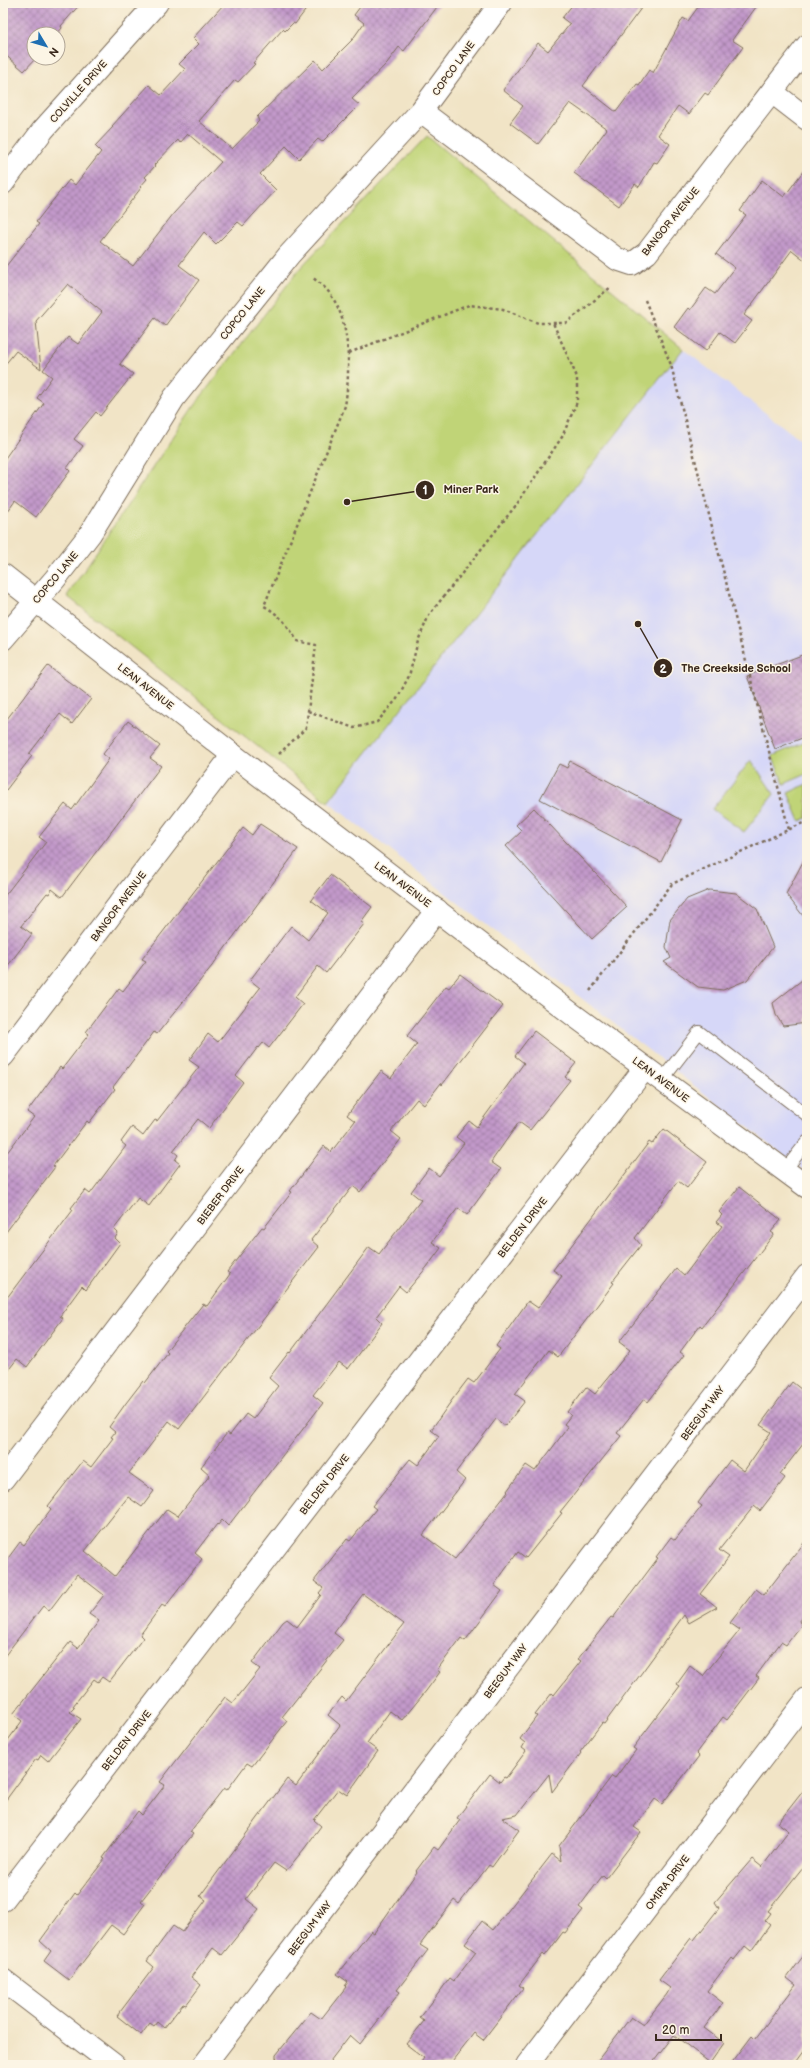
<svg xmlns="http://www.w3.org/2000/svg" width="810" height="2068" viewBox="0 0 810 2068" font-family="'Balsamiq Sans',sans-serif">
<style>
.built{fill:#d6d7f8}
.park{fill:#c0d477;stroke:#7e7f4a}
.building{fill:url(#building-cross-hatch);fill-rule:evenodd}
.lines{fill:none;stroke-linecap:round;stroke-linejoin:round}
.service-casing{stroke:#7b6b59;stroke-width:14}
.minor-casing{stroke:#7b6b59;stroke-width:24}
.tertiary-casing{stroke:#7b6b59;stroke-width:24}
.path{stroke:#7b6b59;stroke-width:2.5;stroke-dasharray:3 3;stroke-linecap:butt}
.service{stroke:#fff;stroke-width:12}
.minor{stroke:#fff;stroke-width:22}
.tertiary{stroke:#fff;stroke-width:22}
.labels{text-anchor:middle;stroke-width:3;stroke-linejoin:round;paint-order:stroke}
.street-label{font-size:10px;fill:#3b2a1e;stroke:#fcf5e5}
.leader{fill:none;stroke:#3b2a1e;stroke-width:1.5}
.callout-dot{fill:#3b2a1e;stroke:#fcf5e5;stroke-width:1.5}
.mark-label{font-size:12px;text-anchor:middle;font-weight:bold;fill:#fff}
.callout-label{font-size:11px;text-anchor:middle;font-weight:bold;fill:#3b2a1e;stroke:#fcf5e5;stroke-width:3;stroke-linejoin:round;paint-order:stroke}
</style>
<defs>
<pattern id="building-cross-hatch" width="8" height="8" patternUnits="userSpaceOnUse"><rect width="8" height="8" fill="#c299ca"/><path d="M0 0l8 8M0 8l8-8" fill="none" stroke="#9f7da3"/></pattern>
</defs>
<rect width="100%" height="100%" fill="#fcf5e5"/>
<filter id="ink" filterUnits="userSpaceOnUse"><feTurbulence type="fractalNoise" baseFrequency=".025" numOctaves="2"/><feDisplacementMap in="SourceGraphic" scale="8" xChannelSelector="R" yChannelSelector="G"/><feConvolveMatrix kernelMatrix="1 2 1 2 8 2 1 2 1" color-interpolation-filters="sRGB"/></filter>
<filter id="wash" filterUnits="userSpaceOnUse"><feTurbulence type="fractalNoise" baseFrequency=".012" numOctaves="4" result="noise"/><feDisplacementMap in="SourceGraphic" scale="16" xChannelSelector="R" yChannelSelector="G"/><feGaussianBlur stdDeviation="0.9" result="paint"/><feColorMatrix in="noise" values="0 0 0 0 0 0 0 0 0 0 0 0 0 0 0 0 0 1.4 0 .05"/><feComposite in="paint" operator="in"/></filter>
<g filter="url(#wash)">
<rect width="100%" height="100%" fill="#f1e4c6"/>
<path class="built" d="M 683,349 L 807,445 L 807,1173 L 328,802 Z"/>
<path class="park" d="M 427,136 L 683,349 L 328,802 L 67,596 L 193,407 L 301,267 Z
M 807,741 L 807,774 L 784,784 L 772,756 Z
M 751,760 L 774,794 L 744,832 L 712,809 Z
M 807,784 L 807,818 L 800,821 L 788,793 Z"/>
<g id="blocks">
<path class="building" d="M 3,3 L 81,3 L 61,26 L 62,28 L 57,34 L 34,34 L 34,58 L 36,58 L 24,71 L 3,53 Z
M 225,3 L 311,3 L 295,24 L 293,23 L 285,31 L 283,29 L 253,63 L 255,64 L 238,82 L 235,80 L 199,121 L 232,149 L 259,121 L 257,117 L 315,60 L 323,69 L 352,40 L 364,23 L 354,15 L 363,3 L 440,3 L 404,51 L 399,47 L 387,63 L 352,99 L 359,105 L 322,142 L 318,139 L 299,159 L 286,146 L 260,174 L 276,190 L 243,226 L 238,222 L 216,244 L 204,232 L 179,265 L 199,280 L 165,326 L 155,318 L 120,364 L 133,374 L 100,416 L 96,412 L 74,439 L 83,446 L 67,468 L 70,471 L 36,517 L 15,501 L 3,518 L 3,461 L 44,403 L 37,398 L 52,377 L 43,370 L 68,337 L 78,344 L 102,312 L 68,284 L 36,321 L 41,369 L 16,351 L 3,367 L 3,270 L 39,224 L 36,222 L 69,180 L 75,185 L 101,152 L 95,146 L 113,127 L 112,126 L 149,85 L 161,95 L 185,69 L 179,64 L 199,44 L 193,38 ZM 188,134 L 221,162 L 174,213 L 133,266 L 100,241 L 141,188 L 140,187 L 147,179 L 145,177 L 155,166 L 154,165 L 178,140 L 180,143 Z
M 574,3 L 645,3 L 583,86 L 616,112 L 637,84 L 639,85 L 649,70 L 653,73 L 683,18 L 688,21 L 701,3 L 759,3 L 732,40 L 743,47 L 708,95 L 705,93 L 689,114 L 678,106 L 658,135 L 670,144 L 657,163 L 654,162 L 639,187 L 635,184 L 619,206 L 574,173 L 607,129 L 570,103 L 538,144 L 510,123 L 523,106 L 503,90 L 538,43 L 548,51 L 570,24 L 562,18 Z
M 807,166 L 807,262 L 792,250 L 744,315 L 752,321 L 735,343 L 720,332 L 706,351 L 674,327 L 688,308 L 690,310 L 706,288 L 715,294 L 735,268 L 716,254 L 746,215 L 740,211 L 762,180 L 784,197 Z
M 807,653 L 807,736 L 775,749 L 747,676 Z
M 48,666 L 91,699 L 72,724 L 60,714 L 29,754 L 32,756 L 3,794 L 3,724 Z
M 128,721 L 160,746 L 150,758 L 161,766 L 62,897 L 52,889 L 49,894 L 47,893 L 21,926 L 32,934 L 3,972 L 3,898 L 46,842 L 39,837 L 65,804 L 72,810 L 109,759 L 103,754 Z
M 570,761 L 682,820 L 661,862 L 540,799 L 559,764 L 567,768 Z
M 534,808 L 627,907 L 592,939 L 506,846 L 522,831 L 516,825 Z
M 260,824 L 298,849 L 212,966 L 157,1034 L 154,1032 L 113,1087 L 115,1089 L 89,1123 L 87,1121 L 53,1166 L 55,1167 L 3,1236 L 3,1158 L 34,1117 L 27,1112 L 60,1067 L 62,1069 L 89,1034 L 86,1032 L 119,988 L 123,991 L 146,961 L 142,959 L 243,828 L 252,835 Z
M 807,854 L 807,921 L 786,894 Z
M 330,875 L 372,907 L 361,922 L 364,924 L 326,973 L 318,966 L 295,997 L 303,1004 L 269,1048 L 263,1043 L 259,1048 L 258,1047 L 236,1076 L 243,1082 L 209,1128 L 198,1119 L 173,1151 L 178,1155 L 175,1160 L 180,1164 L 149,1206 L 138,1198 L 114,1229 L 118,1233 L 115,1238 L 120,1243 L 86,1290 L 82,1286 L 60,1316 L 63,1318 L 27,1367 L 17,1359 L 3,1377 L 3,1303 L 73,1210 L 71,1208 L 85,1190 L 90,1194 L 126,1146 L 121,1142 L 132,1127 L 143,1136 L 155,1120 L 157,1121 L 199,1067 L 189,1060 L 208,1034 L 218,1042 L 260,988 L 250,980 L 291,926 L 308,940 L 328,913 L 311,900 Z
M 709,890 L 736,893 L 757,909 L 773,947 L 747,980 L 723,990 L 698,987 L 664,962 L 671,958 L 666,947 L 670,920 L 687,899 Z
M 460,974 L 503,1006 L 442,1085 L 441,1083 L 424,1105 L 417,1099 L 391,1131 L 401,1139 L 360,1192 L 353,1186 L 311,1240 L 319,1247 L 179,1429 L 169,1421 L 129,1473 L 154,1491 L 142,1507 L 128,1497 L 85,1551 L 115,1576 L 167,1509 L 178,1516 L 210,1475 L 201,1467 L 227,1433 L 230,1435 L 246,1414 L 253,1419 L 278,1386 L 269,1378 L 289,1352 L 290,1353 L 369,1247 L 379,1254 L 421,1200 L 411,1192 L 429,1168 L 439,1176 L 464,1143 L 456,1137 L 469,1121 L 477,1127 L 524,1063 L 515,1056 L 534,1031 L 576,1063 L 565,1077 L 570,1080 L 530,1130 L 519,1122 L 491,1162 L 501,1169 L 483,1193 L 467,1215 L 458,1208 L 432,1242 L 441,1248 L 427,1267 L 406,1292 L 399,1286 L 376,1317 L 382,1323 L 348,1369 L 339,1362 L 313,1395 L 323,1403 L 228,1526 L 222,1520 L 218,1525 L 217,1524 L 195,1553 L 202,1559 L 165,1607 L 162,1605 L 140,1635 L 143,1638 L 109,1682 L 102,1677 L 98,1682 L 94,1679 L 73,1706 L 75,1707 L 70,1712 L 81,1719 L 66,1738 L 48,1761 L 41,1755 L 38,1760 L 36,1759 L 3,1804 L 3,1747 L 22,1721 L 13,1714 L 70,1642 L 78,1648 L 99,1621 L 89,1614 L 104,1595 L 77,1574 L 49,1611 L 43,1606 L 3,1658 L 3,1565 L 20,1542 L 24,1545 L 51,1509 L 48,1506 L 83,1461 L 91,1467 L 113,1438 L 111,1437 L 115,1432 L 109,1427 L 126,1403 L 143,1381 L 145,1383 L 168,1353 L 166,1351 L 203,1304 L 207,1306 L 230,1274 L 227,1272 L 262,1227 L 264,1228 L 292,1192 L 290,1191 L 324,1146 L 331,1152 L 355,1121 L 347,1115 L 381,1071 L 391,1078 L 417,1044 L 407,1036 L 446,986 L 449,988 Z
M 807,976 L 807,1023 L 783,1026 L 776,1015 L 773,1003 Z
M 664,1129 L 707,1162 L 687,1188 L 678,1181 L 635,1238 L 641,1245 L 612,1282 L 614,1283 L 593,1311 L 558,1357 L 549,1350 L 515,1394 L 525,1401 L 505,1426 L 496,1419 L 456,1472 L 465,1480 L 423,1535 L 455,1559 L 508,1492 L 507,1491 L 526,1465 L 535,1471 L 568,1427 L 564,1424 L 571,1415 L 567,1412 L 586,1387 L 595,1394 L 630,1350 L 619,1342 L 676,1269 L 684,1276 L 722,1226 L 716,1222 L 722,1215 L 719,1212 L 739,1187 L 781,1220 L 771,1232 L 774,1234 L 702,1327 L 700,1325 L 680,1352 L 684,1355 L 648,1402 L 644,1399 L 617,1433 L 621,1436 L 560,1512 L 562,1513 L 526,1558 L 518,1552 L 494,1585 L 502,1591 L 465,1641 L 461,1638 L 437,1670 L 440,1672 L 426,1691 L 402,1720 L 390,1711 L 367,1743 L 378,1751 L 347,1795 L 338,1789 L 314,1820 L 321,1826 L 304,1849 L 286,1871 L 274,1863 L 246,1899 L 259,1909 L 222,1955 L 213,1948 L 191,1977 L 201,1985 L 186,2005 L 183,2004 L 164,2028 L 157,2022 L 154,2026 L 150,2023 L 141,2035 L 117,2016 L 154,1967 L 147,1961 L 173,1926 L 182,1932 L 206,1900 L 200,1896 L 287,1779 L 296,1786 L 340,1725 L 328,1715 L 342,1697 L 346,1701 L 404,1624 L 363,1594 L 334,1633 L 343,1640 L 282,1717 L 287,1721 L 252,1766 L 247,1763 L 227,1790 L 224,1788 L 190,1832 L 193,1834 L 141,1901 L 145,1904 L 123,1934 L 111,1925 L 69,1980 L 44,1961 L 51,1951 L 40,1941 L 75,1893 L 77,1895 L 105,1859 L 103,1858 L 138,1811 L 142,1815 L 165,1785 L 160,1782 L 225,1697 L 233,1703 L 260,1669 L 252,1663 L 283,1622 L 287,1619 L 297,1627 L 321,1595 L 319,1593 L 323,1588 L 314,1581 L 347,1539 L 350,1541 L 376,1509 L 372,1506 L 410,1459 L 418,1465 L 439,1436 L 431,1430 L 452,1400 L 468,1379 L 474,1383 L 500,1349 L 496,1346 L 528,1301 L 538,1308 L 562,1276 L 553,1270 L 649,1142 L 652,1144 Z
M 792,1382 L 807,1394 L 807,1439 L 780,1474 L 785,1478 L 760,1511 L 754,1506 L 719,1550 L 729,1557 L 700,1594 L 717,1607 L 689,1623 L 684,1615 L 604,1724 L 602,1723 L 580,1752 L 581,1753 L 552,1792 L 549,1774 L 517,1815 L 502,1818 L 519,1830 L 492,1867 L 489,1865 L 459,1904 L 454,1900 L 420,1945 L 428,1950 L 397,1990 L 400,1992 L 360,2044 L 350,2035 L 327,2065 L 284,2065 L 276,2058 L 276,2055 L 311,2012 L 321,2019 L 346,1987 L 345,1986 L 348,1982 L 337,1974 L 371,1931 L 374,1933 L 417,1872 L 416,1871 L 434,1847 L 438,1850 L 460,1820 L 457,1818 L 490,1774 L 500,1782 L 504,1777 L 506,1778 L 526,1751 L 522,1748 L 525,1743 L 520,1739 L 537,1716 L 535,1715 L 552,1693 L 554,1695 L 581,1661 L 578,1659 L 611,1617 L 613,1618 L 658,1558 L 656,1557 L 671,1537 L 675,1540 L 702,1506 L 698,1503 L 730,1460 L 744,1471 L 771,1432 L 760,1425 Z
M 807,1539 L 807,1612 L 799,1622 L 802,1624 L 786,1645 L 781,1642 L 756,1676 L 759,1678 L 727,1720 L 723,1717 L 696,1753 L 699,1756 L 662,1804 L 655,1799 L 634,1827 L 641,1832 L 606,1878 L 603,1875 L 579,1907 L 583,1910 L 565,1933 L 563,1932 L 545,1956 L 543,1954 L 519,1985 L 523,1988 L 483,2040 L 474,2033 L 449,2065 L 419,2065 L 424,2058 L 406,2044 L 424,2021 L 420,2018 L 450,1978 L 454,1981 L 476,1952 L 465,1944 L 482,1921 L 493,1930 L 552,1854 L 561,1861 L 559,1846 L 612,1776 L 615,1778 L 636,1750 L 633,1748 L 680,1686 L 677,1684 L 690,1666 L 703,1676 L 740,1630 L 730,1623 L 756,1589 L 764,1595 Z
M 807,1786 L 807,1862 L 768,1911 L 771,1913 L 765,1921 L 770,1925 L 751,1951 L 745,1946 L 734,1960 L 732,1958 L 707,1991 L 723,2003 L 704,2028 L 724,2043 L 710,2063 L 674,2035 L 651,2065 L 594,2065 L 631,2017 L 643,2025 L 667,1994 L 670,1988 L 659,1980 L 691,1938 L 694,1940 L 719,1908 L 715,1902 L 752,1859 L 762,1867 L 789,1831 L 778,1823 Z
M 807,1951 L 807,2046 L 793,2065 L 730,2065 L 752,2036 L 755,2039 L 796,1985 L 787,1978 Z"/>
</g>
</g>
<g filter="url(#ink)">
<use href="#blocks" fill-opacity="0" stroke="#7b6b59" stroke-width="1"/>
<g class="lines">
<g class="service-casing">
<path id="service" d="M 662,1080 L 699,1032 L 807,1115
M 785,1170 L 807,1142"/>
</g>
<g class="minor-casing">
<path id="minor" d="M 772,92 L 807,119
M 421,111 L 617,259 L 632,264 L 647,253 L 807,46
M 3,183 L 43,130 L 157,3
M 3,639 L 55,579 L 90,534 L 174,398 L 289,255 L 421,111 L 501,3
M 3,1056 L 233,755
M 3,1479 L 437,910
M 3,1900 L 645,1068
M 3,1980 L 114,2065
M 204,2065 L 807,1276
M 527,2065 L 807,1699"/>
</g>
<g class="tertiary-casing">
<path id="tertiary" d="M 3,575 L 233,755 L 572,1014 L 807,1187"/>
</g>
<path class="path" d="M 645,300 L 671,365 L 789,830
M 349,353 L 469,305 L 503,309 L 538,323 L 566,323 L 611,287
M 308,711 L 354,728 L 377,722 L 397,699 L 409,676 L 418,641 L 429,615 L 517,504 L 562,437 L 577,402 L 577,377 L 553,323
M 279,754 L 306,728 L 316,645 L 297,641 C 288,625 280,615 264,606 L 345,406 C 350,374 351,324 332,297 C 328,289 319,283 312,277
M 590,991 L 672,884 L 807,821"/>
<use href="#service" class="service"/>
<use href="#minor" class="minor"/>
<use href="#tertiary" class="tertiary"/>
</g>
</g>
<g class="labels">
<g class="street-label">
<text transform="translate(453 68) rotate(-54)" y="4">COPCO LANE</text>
<text transform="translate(78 91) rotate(-48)" y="4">COLVILLE DRIVE</text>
<text transform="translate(670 221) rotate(-51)" y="4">BANGOR AVENUE</text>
<text transform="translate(242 313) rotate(-51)" y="4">COPCO LANE</text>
<text transform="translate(55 577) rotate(-50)" y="4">COPCO LANE</text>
<text transform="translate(146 686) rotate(38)" y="4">LEAN AVENUE</text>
<text transform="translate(403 884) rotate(37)" y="4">LEAN AVENUE</text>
<text transform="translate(118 906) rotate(-53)" y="4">BANGOR AVENUE</text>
<text transform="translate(661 1079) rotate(37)" y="4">LEAN AVENUE</text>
<text transform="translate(220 1195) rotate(-53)" y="4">BIEBER DRIVE</text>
<text transform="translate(522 1227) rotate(-52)" y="4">BELDEN DRIVE</text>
<text transform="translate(702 1413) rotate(-53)" y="4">BEEGUM WAY</text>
<text transform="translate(324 1484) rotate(-52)" y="4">BELDEN DRIVE</text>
<text transform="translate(505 1671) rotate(-53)" y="4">BEEGUM WAY</text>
<text transform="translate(126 1740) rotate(-52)" y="4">BELDEN DRIVE</text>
<text transform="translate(667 1882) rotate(-53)" y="4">OMIRA DRIVE</text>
<text transform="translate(309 1928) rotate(-53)" y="4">BEEGUM WAY</text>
</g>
</g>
<path class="leader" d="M347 502L425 490M638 624L663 668"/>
<g class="callout-dot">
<circle cx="347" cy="502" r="4"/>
<circle cx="638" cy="624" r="4"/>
<circle cx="425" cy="490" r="10"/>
<circle cx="663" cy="668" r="10"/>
</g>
<g class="mark-label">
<text x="425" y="494">1</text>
<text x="663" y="673">2</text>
</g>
<g class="callout-label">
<text x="471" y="493">Miner Park</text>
<text x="736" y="672">The Creekside School</text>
</g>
<rect width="810" height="2068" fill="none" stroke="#fcf5e5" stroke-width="16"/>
<g transform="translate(46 46) rotate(128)"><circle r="19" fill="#fcf5e5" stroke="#afa495"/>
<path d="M0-3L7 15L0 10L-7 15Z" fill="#1f6fb2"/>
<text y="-6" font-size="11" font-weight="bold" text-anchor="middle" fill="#3b2a1e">N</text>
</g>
<path d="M656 2034v6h65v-6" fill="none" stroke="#3b2a1e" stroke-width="2"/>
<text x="662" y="2034" font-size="12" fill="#3b2a1e" stroke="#fcf5e5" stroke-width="3" paint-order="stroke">20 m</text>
</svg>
